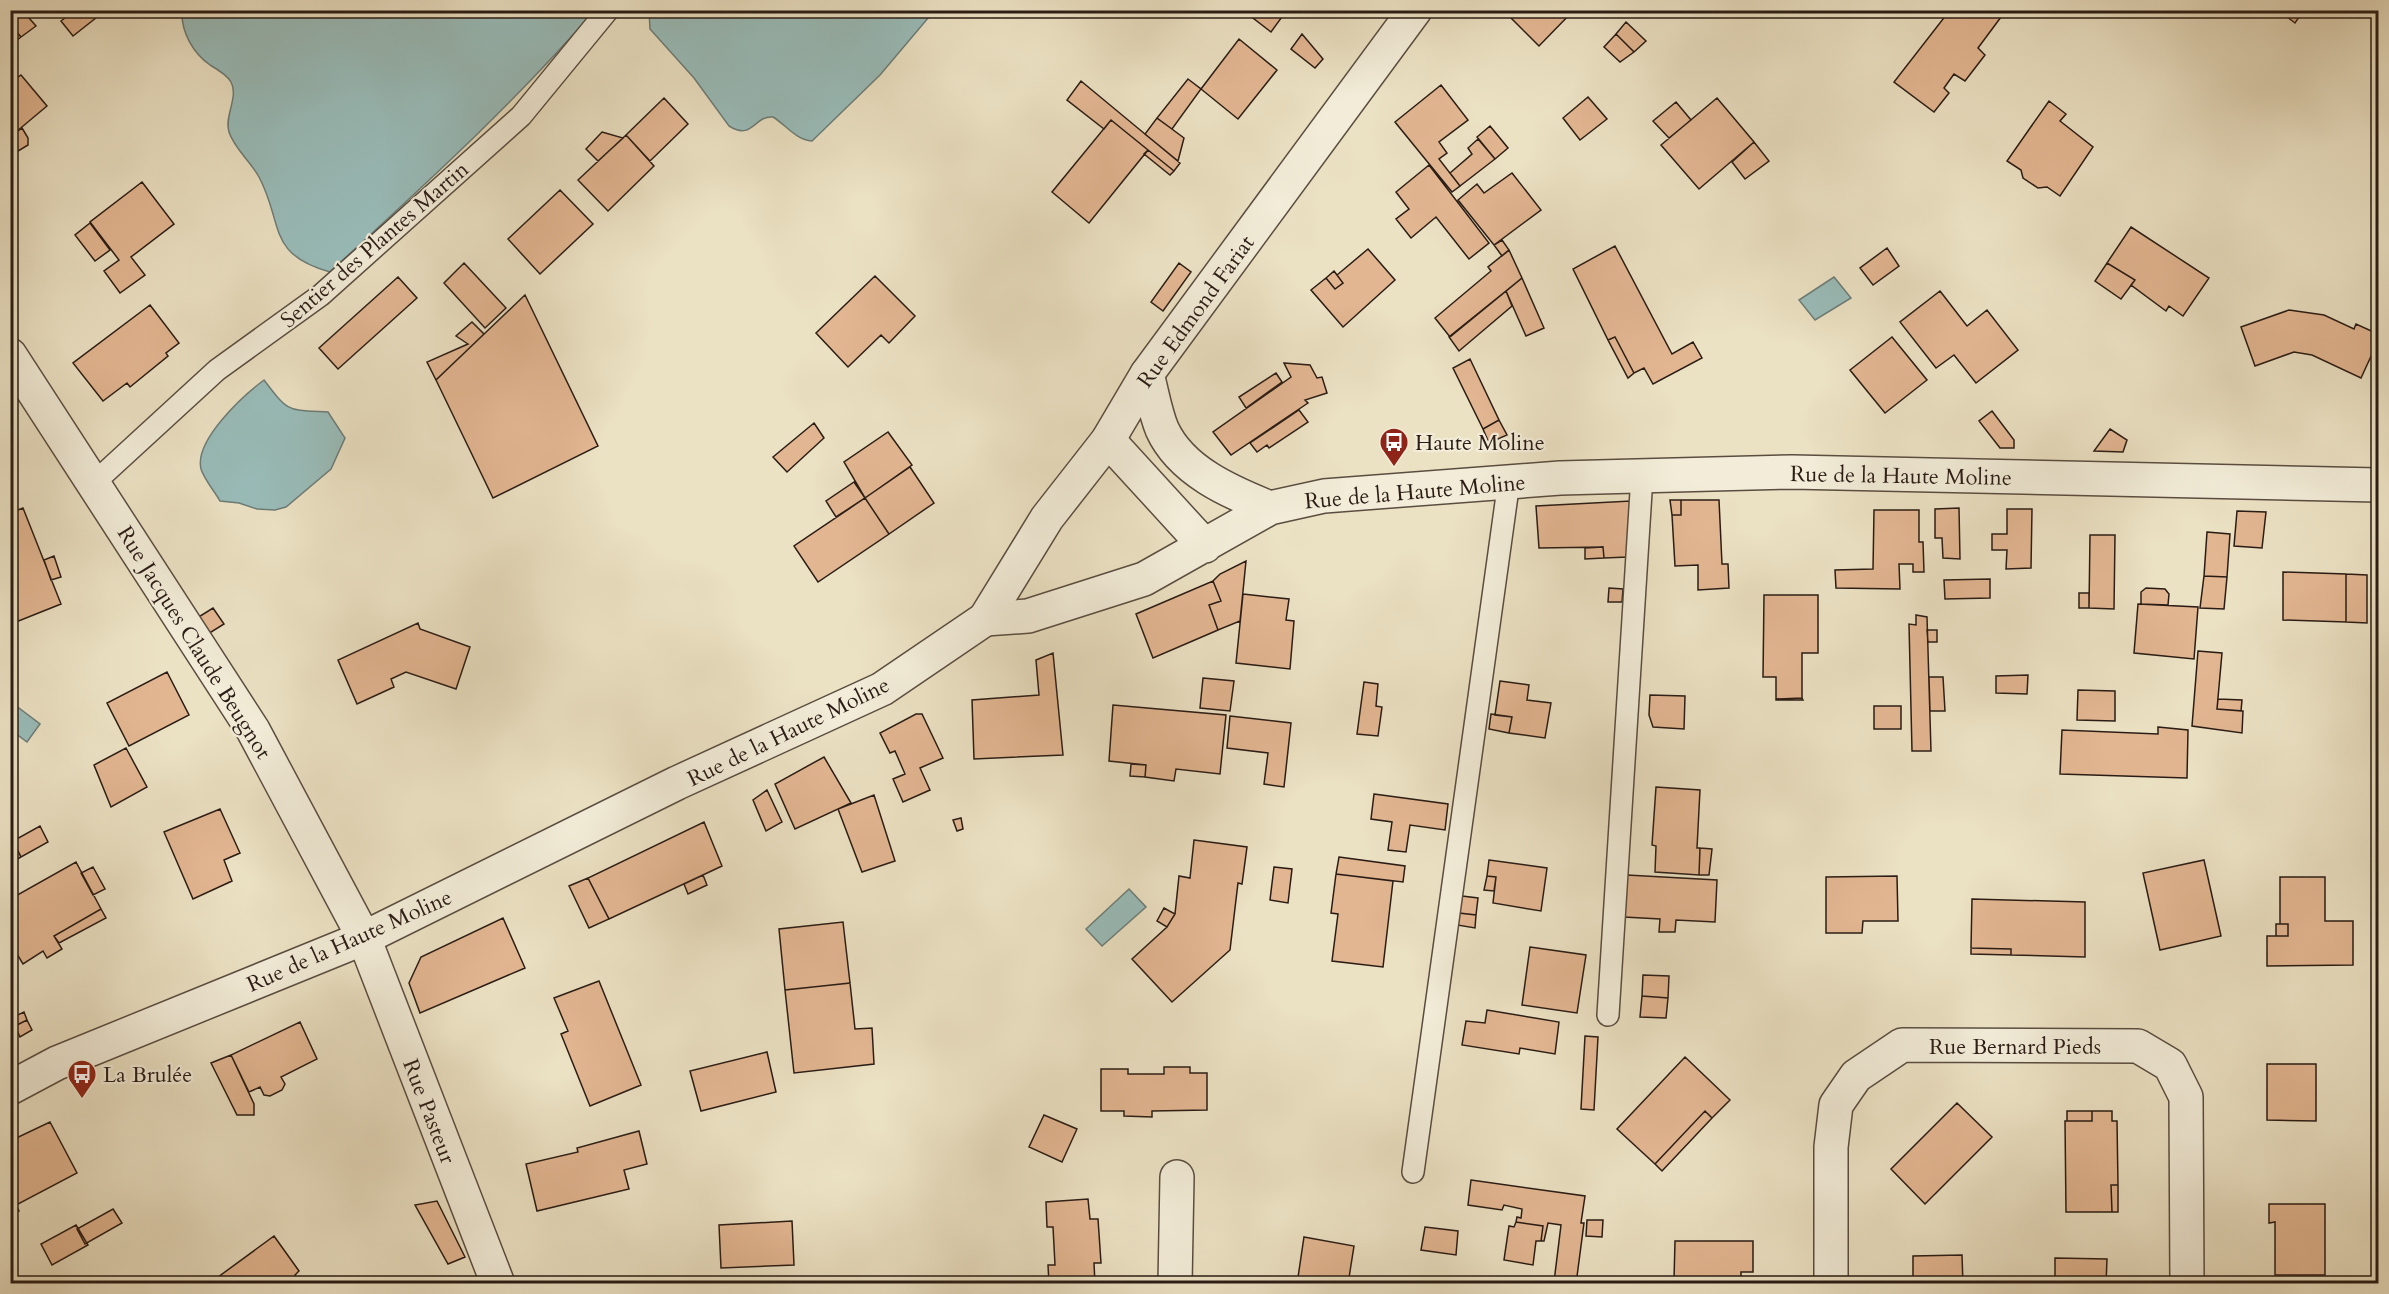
<svg xmlns="http://www.w3.org/2000/svg" width="2389" height="1294" viewBox="0 0 2389 1294" font-family="Cardo,serif">
<style>
.water{fill:#99bcb9;stroke:#6d7c77;stroke-width:1.5}
.building{fill:#e2b691;stroke:#2a1c15;stroke-width:1.5}
.lines{fill:none;stroke-linecap:round;stroke-linejoin:round}
.service-casing{stroke:#5a4d40;stroke-width:24}
.minor-casing{stroke:#5a4d40;stroke-width:36}
.tertiary-casing{stroke:#5a4d40;stroke-width:36}
.service{stroke:#f2ecd8;stroke-width:21}
.minor{stroke:#f2ecd8;stroke-width:33}
.tertiary{stroke:#f2ecd8;stroke-width:33}
.labels{text-anchor:middle;stroke-width:4.5;stroke-linejoin:round;paint-order:stroke}
.street-label{font-size:22px;fill:#2a1c15;stroke:#f2ecd8}
.poi-label{font-size:22px;fill:#2a1c15;stroke:#f2ecd8;text-anchor:start}
</style>
<rect width="100%" height="100%" fill="#ebe1c3"/>
<filter id="stains"><feTurbulence type="fractalNoise" baseFrequency=".00333" numOctaves="4"/><feColorMatrix values="0 0 0 0 .2 0 0 0 0 .09 0 0 0 0 .02 0 0 0 .5 -.17"/></filter>
<radialGradient id="worn" r=".72"><stop offset=".6" stop-color="#630" stop-opacity="0"/><stop offset="1" stop-color="#630" stop-opacity=".3"/></radialGradient>
<path class="water" d="M 649,10 L 934,10 L 934,11 L 880,75 L 812,141 C 796,140 786,125 773,117 C 754,115 753,141 729,126 L 694,78 L 650,29 Z
M 182,11 L 594,10 L 594,11 C 513,105 421,188 330,272 C 266,254 284,224 259,177 C 251,162 234,148 229,132 C 224,116 239,97 231,82 C 227,75 217,69 210,65 C 193,53 181,32 182,11 Z
M 1834,277 L 1851,298 L 1815,320 L 1799,300 Z
M 264,380 C 289,413 287,410 328,412 L 345,438 L 331,469 L 286,507 L 275,510 L 257,509 L 239,503 L 220,501 C 215,492 204,479 201,469 C 194,440 244,395 264,380 Z
M 11,702 L 40,724 L 27,742 L 11,730 Z
M 1129,889 L 1146,907 L 1102,946 L 1086,929 Z"/>
<path class="building" d="M 10,10 L 22,10 L 36,26 L 21,37 L 10,24 Z
M 75,10 L 106,10 L 73,36 L 61,21 Z
M 1244,10 L 1258,10 L 1253,18 Z
M 1258,10 L 1287,10 L 1271,32 L 1253,18 Z
M 1503,10 L 1572,10 L 1573,11 L 1539,46 Z
M 1788,10 L 1802,10 L 1796,17 Z
M 1950,10 L 2001,10 L 2004,13 L 1978,48 L 1985,55 L 1965,81 L 1954,74 L 1944,88 L 1949,93 L 1934,112 L 1894,82 Z
M 2278,10 L 2304,10 L 2295,23 Z
M 1626,22 L 1646,41 L 1634,52 L 1616,34 Z
M 10,24 L 21,37 L 10,46 Z
M 1302,34 L 1323,59 L 1315,68 L 1291,49 Z
M 1616,34 L 1634,52 L 1620,62 L 1604,47 Z
M 1239,39 L 1277,70 L 1238,119 L 1201,89 Z
M 21,75 L 47,106 L 10,137 L 10,83 Z
M 1188,79 L 1201,89 L 1172,129 L 1157,118 Z
M 1081,81 L 1180,163 L 1174,171 L 1111,120 L 1104,129 L 1067,100 Z
M 1441,85 L 1468,120 L 1439,142 L 1447,153 L 1439,159 L 1460,186 L 1452,192 L 1395,122 Z
M 1588,97 L 1607,119 L 1580,140 L 1563,118 Z
M 664,98 L 688,124 L 650,161 L 626,135 Z
M 1717,98 L 1754,142 L 1699,189 L 1661,145 Z
M 2049,101 L 2066,114 L 2060,121 L 2093,147 L 2060,196 L 2047,187 L 2038,188 L 2023,178 L 2021,170 L 2007,161 Z
M 1676,102 L 1691,120 L 1669,138 L 1653,121 Z
M 1157,118 L 1184,138 L 1178,161 L 1145,134 Z
M 1111,120 L 1148,150 L 1089,223 L 1052,192 Z
M 1490,126 L 1508,148 L 1495,159 L 1477,137 Z
M 22,128 L 28,138 L 28,145 L 10,156 L 10,137 Z
M 602,132 L 623,138 L 598,161 L 586,149 Z
M 626,135 L 654,166 L 608,211 L 578,180 Z
M 1478,139 L 1495,159 L 1460,186 L 1450,173 L 1472,154 L 1468,148 Z
M 1754,142 L 1769,161 L 1745,179 L 1732,162 Z
M 1148,150 L 1174,171 L 1170,175 L 1144,154 Z
M 1429,165 L 1489,243 L 1469,259 L 1436,217 L 1411,238 L 1396,219 L 1409,209 L 1396,192 Z
M 1512,173 L 1541,210 L 1494,245 L 1458,200 L 1477,184 L 1484,193 Z
M 142,182 L 174,224 L 131,257 L 145,275 L 120,293 L 104,271 L 119,260 L 90,222 Z
M 560,190 L 593,224 L 540,274 L 508,239 Z
M 90,223 L 110,250 L 95,261 L 75,235 Z
M 2131,227 L 2209,278 L 2183,316 L 2169,306 L 2166,311 L 2131,285 L 2135,280 L 2107,263 Z
M 1502,240 L 1509,250 L 1502,256 L 1494,245 Z
M 1615,246 L 1672,354 L 1693,342 L 1702,358 L 1653,384 L 1644,368 L 1634,373 L 1615,337 L 1608,340 L 1573,269 Z
M 1887,248 L 1899,266 L 1873,285 L 1860,268 Z
M 1368,249 L 1395,280 L 1343,327 L 1311,290 L 1326,278 L 1335,289 L 1343,283 L 1337,275 Z
M 1509,250 L 1522,278 L 1450,337 L 1435,318 L 1491,271 L 1488,267 Z
M 464,263 L 506,308 L 485,328 L 444,283 Z
M 1179,263 L 1191,272 L 1163,311 L 1151,302 Z
M 2107,263 L 2135,280 L 2121,299 L 2095,281 Z
M 1334,271 L 1343,283 L 1335,289 L 1326,278 Z
M 875,276 L 915,316 L 889,343 L 881,335 L 848,367 L 816,333 Z
M 398,277 L 417,298 L 338,369 L 319,348 Z
M 1522,278 L 1544,328 L 1526,336 L 1506,291 Z
M 1506,291 L 1512,306 L 1459,351 L 1449,337 Z
M 1940,291 L 1967,326 L 1987,310 L 2018,350 L 1976,383 L 1954,355 L 1936,368 L 1900,322 Z
M 525,295 L 598,446 L 493,498 L 436,380 Z
M 150,305 L 179,343 L 166,353 L 168,356 L 130,387 L 127,383 L 103,401 L 73,363 Z
M 2289,310 L 2324,315 L 2354,329 L 2356,324 L 2378,334 L 2378,341 L 2361,378 L 2312,355 L 2294,352 L 2255,366 L 2241,327 Z
M 472,322 L 484,334 L 436,380 L 427,362 L 468,344 L 456,336 Z
M 1615,337 L 1634,373 L 1628,378 L 1608,340 Z
M 1892,337 L 1927,380 L 1885,413 L 1850,370 Z
M 1470,359 L 1499,420 L 1483,429 L 1453,368 Z
M 1284,363 L 1310,365 L 1317,378 L 1322,377 L 1327,393 L 1305,400 L 1308,403 L 1231,455 L 1213,432 L 1291,377 Z
M 1276,373 L 1282,382 L 1246,408 L 1239,397 Z
M 1299,410 L 1308,422 L 1269,448 L 1267,445 L 1257,452 L 1250,443 Z
M 1992,411 L 2014,440 L 2014,448 L 2000,448 L 1979,421 Z
M 1499,420 L 1507,435 L 1489,443 L 1483,429 Z
M 814,423 L 824,438 L 787,472 L 773,457 Z
M 2110,429 L 2127,440 L 2123,452 L 2094,451 Z
M 888,432 L 912,465 L 865,498 L 844,462 Z
M 910,467 L 934,503 L 889,534 L 865,498 Z
M 854,482 L 865,498 L 836,517 L 826,501 Z
M 865,498 L 889,534 L 818,582 L 794,546 Z
M 1670,500 L 1681,500 L 1681,515 L 1672,515 Z
M 1681,500 L 1719,500 L 1722,564 L 1728,564 L 1729,588 L 1698,590 L 1698,565 L 1675,566 L 1672,515 L 1681,515 Z
M 1631,501 L 1628,557 L 1604,558 L 1603,547 L 1539,548 L 1536,506 Z
M 23,508 L 61,604 L 16,622 L 10,607 L 10,513 Z
M 1959,508 L 1960,559 L 1943,558 L 1942,538 L 1935,538 L 1935,509 Z
M 2007,509 L 2032,509 L 2031,568 L 2006,569 L 2007,550 L 1992,550 L 1992,534 L 2007,534 Z
M 1874,510 L 1919,510 L 1919,542 L 1923,542 L 1924,572 L 1913,572 L 1913,564 L 1899,564 L 1900,589 L 1836,588 L 1835,570 L 1873,569 Z
M 2237,511 L 2266,512 L 2262,548 L 2234,546 Z
M 2207,532 L 2230,534 L 2227,577 L 2204,576 Z
M 2090,535 L 2115,535 L 2114,609 L 2089,608 Z
M 1603,547 L 1604,558 L 1585,559 L 1585,548 Z
M 54,556 L 61,577 L 51,580 L 44,560 Z
M 1246,561 L 1240,621 L 1218,630 L 1209,605 L 1221,601 L 1213,581 L 1220,574 Z
M 2283,572 L 2346,574 L 2346,622 L 2283,620 Z
M 2346,574 L 2367,575 L 2367,623 L 2346,622 Z
M 2204,576 L 2227,577 L 2224,609 L 2200,608 Z
M 1990,579 L 1990,598 L 1945,599 L 1944,580 Z
M 1213,581 L 1221,601 L 1209,605 L 1218,630 L 1153,658 L 1136,614 Z
M 1609,588 L 1623,589 L 1622,602 L 1608,602 Z
M 2146,588 L 2165,589 L 2169,594 L 2168,605 L 2141,604 L 2141,592 Z
M 2079,593 L 2089,593 L 2089,608 L 2079,608 Z
M 1243,594 L 1289,599 L 1286,620 L 1294,621 L 1290,669 L 1236,663 Z
M 1764,595 L 1818,595 L 1818,653 L 1802,653 L 1802,698 L 1776,699 L 1776,677 L 1763,677 Z
M 2138,604 L 2198,607 L 2194,659 L 2134,653 Z
M 213,608 L 224,624 L 208,634 L 197,618 Z
M 1916,615 L 1927,617 L 1931,751 L 1912,751 L 1909,624 L 1916,625 Z
M 418,623 L 420,629 L 470,647 L 456,689 L 406,672 L 391,679 L 394,687 L 357,704 L 338,660 Z
M 1927,630 L 1937,630 L 1937,642 L 1928,642 Z
M 2198,651 L 2222,653 L 2217,709 L 2243,711 L 2242,733 L 2192,726 Z
M 1053,653 L 1063,755 L 974,759 L 972,700 L 1039,695 L 1036,660 Z
M 167,672 L 189,715 L 129,746 L 107,703 Z
M 2028,675 L 2027,694 L 1996,693 L 1996,676 Z
M 1929,677 L 1943,677 L 1945,711 L 1930,711 Z
M 1203,678 L 1234,681 L 1230,711 L 1200,708 Z
M 1500,681 L 1529,685 L 1527,700 L 1551,703 L 1545,738 L 1509,733 L 1512,717 L 1495,715 Z
M 1364,682 L 1378,684 L 1376,706 L 1382,707 L 1378,736 L 1357,734 Z
M 2078,690 L 2115,691 L 2115,721 L 2077,720 Z
M 1650,695 L 1685,696 L 1684,729 L 1653,727 L 1649,715 Z
M 1802,698 L 1803,700 L 1776,700 L 1776,699 Z
M 2218,699 L 2242,700 L 2241,711 L 2217,709 Z
M 1113,705 L 1226,715 L 1220,774 L 1176,769 L 1174,781 L 1145,777 L 1146,765 L 1109,761 Z
M 1874,706 L 1901,706 L 1901,729 L 1874,729 Z
M 916,714 L 922,714 L 943,758 L 920,768 L 930,790 L 903,802 L 893,779 L 905,774 L 895,751 L 890,753 L 880,733 Z
M 1491,714 L 1512,717 L 1509,733 L 1489,729 Z
M 1230,716 L 1291,723 L 1284,787 L 1264,784 L 1268,753 L 1227,748 Z
M 2158,727 L 2188,730 L 2187,778 L 2060,774 L 2062,730 L 2158,734 Z
M 126,748 L 147,787 L 111,807 L 94,765 Z
M 824,757 L 851,803 L 795,829 L 775,784 Z
M 1131,764 L 1146,765 L 1145,777 L 1130,776 Z
M 1656,787 L 1700,790 L 1697,848 L 1700,848 L 1699,875 L 1655,872 L 1656,846 L 1652,845 Z
M 767,790 L 782,822 L 766,831 L 753,800 Z
M 1374,794 L 1448,804 L 1445,830 L 1410,825 L 1406,852 L 1388,850 L 1392,822 L 1371,819 Z
M 874,795 L 895,861 L 862,872 L 838,809 Z
M 220,809 L 240,853 L 224,860 L 232,881 L 193,899 L 164,832 Z
M 961,818 L 963,829 L 957,831 L 953,820 Z
M 704,822 L 722,866 L 609,919 L 588,878 Z
M 40,826 L 48,842 L 21,857 L 13,841 Z
M 1194,840 L 1247,847 L 1242,884 L 1238,883 L 1230,950 L 1172,1002 L 1132,959 L 1167,927 L 1175,914 L 1179,876 L 1190,878 Z
M 13,841 L 21,857 L 11,863 L 10,842 Z
M 1700,848 L 1712,849 L 1709,875 L 1699,875 Z
M 1339,857 L 1405,866 L 1403,882 L 1336,874 Z
M 1489,860 L 1547,868 L 1541,911 L 1493,903 L 1496,877 L 1487,876 Z
M 2204,860 L 2221,936 L 2160,950 L 2143,873 Z
M 76,862 L 101,909 L 54,936 L 62,949 L 47,958 L 43,951 L 23,964 L 14,949 L 10,951 L 10,911 L 17,907 L 12,898 Z
M 93,867 L 105,889 L 93,895 L 81,873 Z
M 1274,867 L 1292,869 L 1288,903 L 1270,900 Z
M 1336,874 L 1393,881 L 1383,967 L 1332,961 L 1338,914 L 1331,913 Z
M 703,875 L 707,885 L 688,894 L 684,884 Z
M 1627,875 L 1717,880 L 1715,922 L 1676,920 L 1675,932 L 1659,932 L 1660,919 L 1624,917 Z
M 1487,876 L 1496,877 L 1494,891 L 1484,890 Z
M 1897,876 L 1898,921 L 1863,921 L 1862,933 L 1826,933 L 1826,877 Z
M 2280,877 L 2325,877 L 2325,921 L 2353,921 L 2353,965 L 2267,966 L 2267,936 L 2288,936 L 2288,924 L 2280,924 Z
M 588,878 L 609,919 L 589,928 L 569,886 Z
M 1462,896 L 1478,898 L 1476,915 L 1459,913 Z
M 12,898 L 17,907 L 10,911 L 10,899 Z
M 1972,899 L 2085,902 L 2085,957 L 2011,955 L 2011,949 L 1971,948 Z
M 1164,908 L 1175,914 L 1167,927 L 1157,921 Z
M 101,909 L 106,918 L 59,943 L 54,936 Z
M 1459,913 L 1476,915 L 1475,928 L 1457,925 Z
M 503,918 L 525,968 L 420,1013 L 409,983 L 421,957 Z
M 843,922 L 850,983 L 785,990 L 779,929 Z
M 2276,924 L 2288,924 L 2288,936 L 2276,936 Z
M 1530,947 L 1586,955 L 1577,1013 L 1522,1005 Z
M 1971,948 L 2011,949 L 2011,955 L 1971,954 Z
M 1643,975 L 1669,976 L 1668,998 L 1642,996 Z
M 599,981 L 641,1085 L 590,1106 L 561,1034 L 568,1031 L 554,998 Z
M 850,983 L 855,1029 L 872,1028 L 874,1064 L 794,1073 L 785,990 Z
M 1642,996 L 1668,998 L 1666,1018 L 1640,1017 Z
M 1487,1010 L 1559,1022 L 1555,1054 L 1520,1048 L 1519,1054 L 1462,1045 L 1466,1021 L 1485,1023 Z
M 24,1012 L 27,1020 L 15,1026 L 11,1018 Z
M 27,1020 L 32,1030 L 20,1037 L 15,1026 Z
M 300,1022 L 317,1059 L 281,1077 L 285,1084 L 282,1090 L 270,1096 L 264,1095 L 260,1087 L 249,1092 L 231,1055 Z
M 1585,1036 L 1598,1037 L 1594,1110 L 1581,1109 Z
M 767,1052 L 776,1092 L 701,1111 L 690,1071 Z
M 231,1055 L 254,1104 L 254,1115 L 237,1115 L 211,1063 Z
M 1685,1057 L 1730,1100 L 1712,1118 L 1705,1111 L 1655,1164 L 1617,1129 Z
M 2267,1064 L 2316,1064 L 2316,1121 L 2267,1120 Z
M 1164,1067 L 1190,1067 L 1190,1073 L 1207,1073 L 1207,1110 L 1152,1111 L 1152,1117 L 1124,1116 L 1124,1111 L 1101,1111 L 1101,1069 L 1128,1069 L 1128,1074 L 1164,1074 Z
M 1957,1103 L 1992,1137 L 1925,1204 L 1891,1169 Z
M 1705,1111 L 1712,1118 L 1662,1171 L 1655,1164 Z
M 2067,1111 L 2092,1111 L 2092,1121 L 2067,1121 Z
M 2092,1111 L 2112,1111 L 2112,1121 L 2117,1121 L 2118,1185 L 2111,1185 L 2112,1212 L 2066,1212 L 2065,1121 L 2092,1121 Z
M 1044,1115 L 1077,1129 L 1062,1162 L 1029,1147 Z
M 50,1122 L 77,1173 L 16,1205 L 19,1211 L 10,1215 L 10,1168 L 16,1165 L 10,1152 L 10,1141 Z
M 639,1131 L 647,1164 L 624,1170 L 629,1189 L 537,1211 L 526,1164 L 578,1152 L 577,1148 Z
M 1471,1180 L 1585,1196 L 1581,1223 L 1584,1223 L 1576,1284 L 1554,1282 L 1561,1225 L 1548,1223 L 1544,1241 L 1541,1241 L 1543,1226 L 1516,1222 L 1517,1217 L 1521,1218 L 1522,1209 L 1504,1205 L 1502,1210 L 1468,1205 Z
M 2111,1185 L 2118,1185 L 2118,1212 L 2112,1212 Z
M 1088,1199 L 1090,1219 L 1098,1219 L 1101,1263 L 1094,1263 L 1095,1284 L 1049,1284 L 1048,1265 L 1055,1265 L 1053,1227 L 1047,1227 L 1046,1202 Z
M 437,1201 L 465,1257 L 448,1264 L 415,1205 Z
M 2269,1204 L 2325,1204 L 2325,1275 L 2275,1275 L 2275,1222 L 2269,1223 Z
M 113,1209 L 122,1223 L 85,1244 L 77,1229 Z
M 1587,1220 L 1603,1220 L 1602,1237 L 1586,1236 Z
M 792,1221 L 794,1265 L 721,1268 L 719,1225 Z
M 1516,1222 L 1543,1226 L 1541,1241 L 1536,1241 L 1533,1265 L 1504,1260 L 1509,1226 L 1514,1227 Z
M 76,1225 L 88,1245 L 52,1265 L 41,1244 Z
M 1425,1227 L 1458,1231 L 1456,1255 L 1421,1250 Z
M 274,1236 L 299,1271 L 295,1275 L 299,1281 L 295,1284 L 216,1284 L 214,1280 Z
M 1304,1237 L 1354,1246 L 1348,1284 L 1297,1284 Z
M 1675,1241 L 1753,1241 L 1753,1272 L 1741,1272 L 1741,1284 L 1681,1284 L 1681,1280 L 1674,1280 Z
M 1962,1255 L 1963,1284 L 1913,1284 L 1913,1256 Z
M 2055,1258 L 2107,1259 L 2106,1284 L 2055,1284 Z"/>
<g class="lines">
<g class="service-casing">
<path id="service" d="M 95,482 L 217,370 L 321,295 L 521,116 L 608,10
M 1608,1015 L 1642,476
M 1413,1172 L 1509,481"/>
</g>
<g class="minor-casing">
<path id="minor" d="M 10,355 L 253,730 L 364,938 L 498,1284
M 1147,374 C 1152,392 1155,412 1162,429 C 1181,471 1230,492 1270,508
M 1108,440 L 1205,546
M 985,619 L 1028,616 L 1144,579 L 1270,508 L 1324,496 L 1560,478 L 1792,472 L 2378,485
M 1175,1284 L 1177,1177
M 1831,1284 L 1831,1147 L 1836,1105 L 1856,1076 L 1902,1045 L 2138,1046 L 2170,1065 L 2186,1097 L 2187,1284"/>
</g>
<g class="tertiary-casing">
<path id="tertiary" d="M 10,1088 L 57,1063 L 364,938 L 677,783 L 882,689 L 985,619 L 1047,518 L 1108,440 L 1147,374 L 1415,10"/>
</g>
<use href="#service" class="service"/>
<use href="#minor" class="minor"/>
<use href="#tertiary" class="tertiary"/>
</g>
<defs>
<g id="bus-pin" transform="scale(1.5)"><path d="M0 17L-7.5 6A9.5 9.5 0 1 1 7.5 6Z" fill="#8f2418" stroke="#f2ecd8"/><path d="M-5-6H5V4H4V6H2V4H-2V6H-4V4H-5ZM-3.5-4V0h7V-4ZM-3.5 1.2v1.5H-2V1.2ZM2 1.2v1.5H3.5V1.2Z" fill="#fff"/></g>
</defs>
<g fill-rule="evenodd">
<use href="#bus-pin" x="1394" y="442"/>
<use href="#bus-pin" x="82" y="1074"/>
</g>
<g class="labels">
<g class="street-label">
<text transform="translate(374 244) rotate(-41)" y="8">Sentier des Plantes Martin</text>
<text transform="translate(1195 311) rotate(-54)" y="8">Rue Edmond Fariat</text>
<text transform="translate(1901 475) rotate(1)" y="8">Rue de la Haute Moline</text>
<text transform="translate(1415 491) rotate(-5)" y="8">Rue de la Haute Moline</text>
<text transform="translate(195 642) rotate(58)" y="8">Rue Jacques Claude Beugnot</text>
<text transform="translate(788 731) rotate(-26)" y="8">Rue de la Haute Moline</text>
<text transform="translate(349 940) rotate(-24)" y="8">Rue de la Haute Moline</text>
<text x="2015" y="1054">Rue Bernard Pieds</text>
<text transform="translate(430 1111) rotate(69)" y="8">Rue Pasteur</text>
</g>
<g class="poi-label">
<text x="1415" y="450">Haute Moline</text>
<text x="103" y="1082">La Brulée</text>
</g>
</g>
<rect width="2389" height="1294" fill="none" stroke="#ebe1c3" stroke-width="36"/>
<rect x="12" y="12" width="2365" height="1270" fill="none" stroke="#2a1c15" stroke-width="3"/>
<rect x="18" y="18" width="2353" height="1258" fill="none" stroke="#2a1c15" stroke-width="1.5"/>
<rect width="100%" height="100%" filter="url(#stains)"/>
<rect width="100%" height="100%" fill="url(#worn)"/>
</svg>
